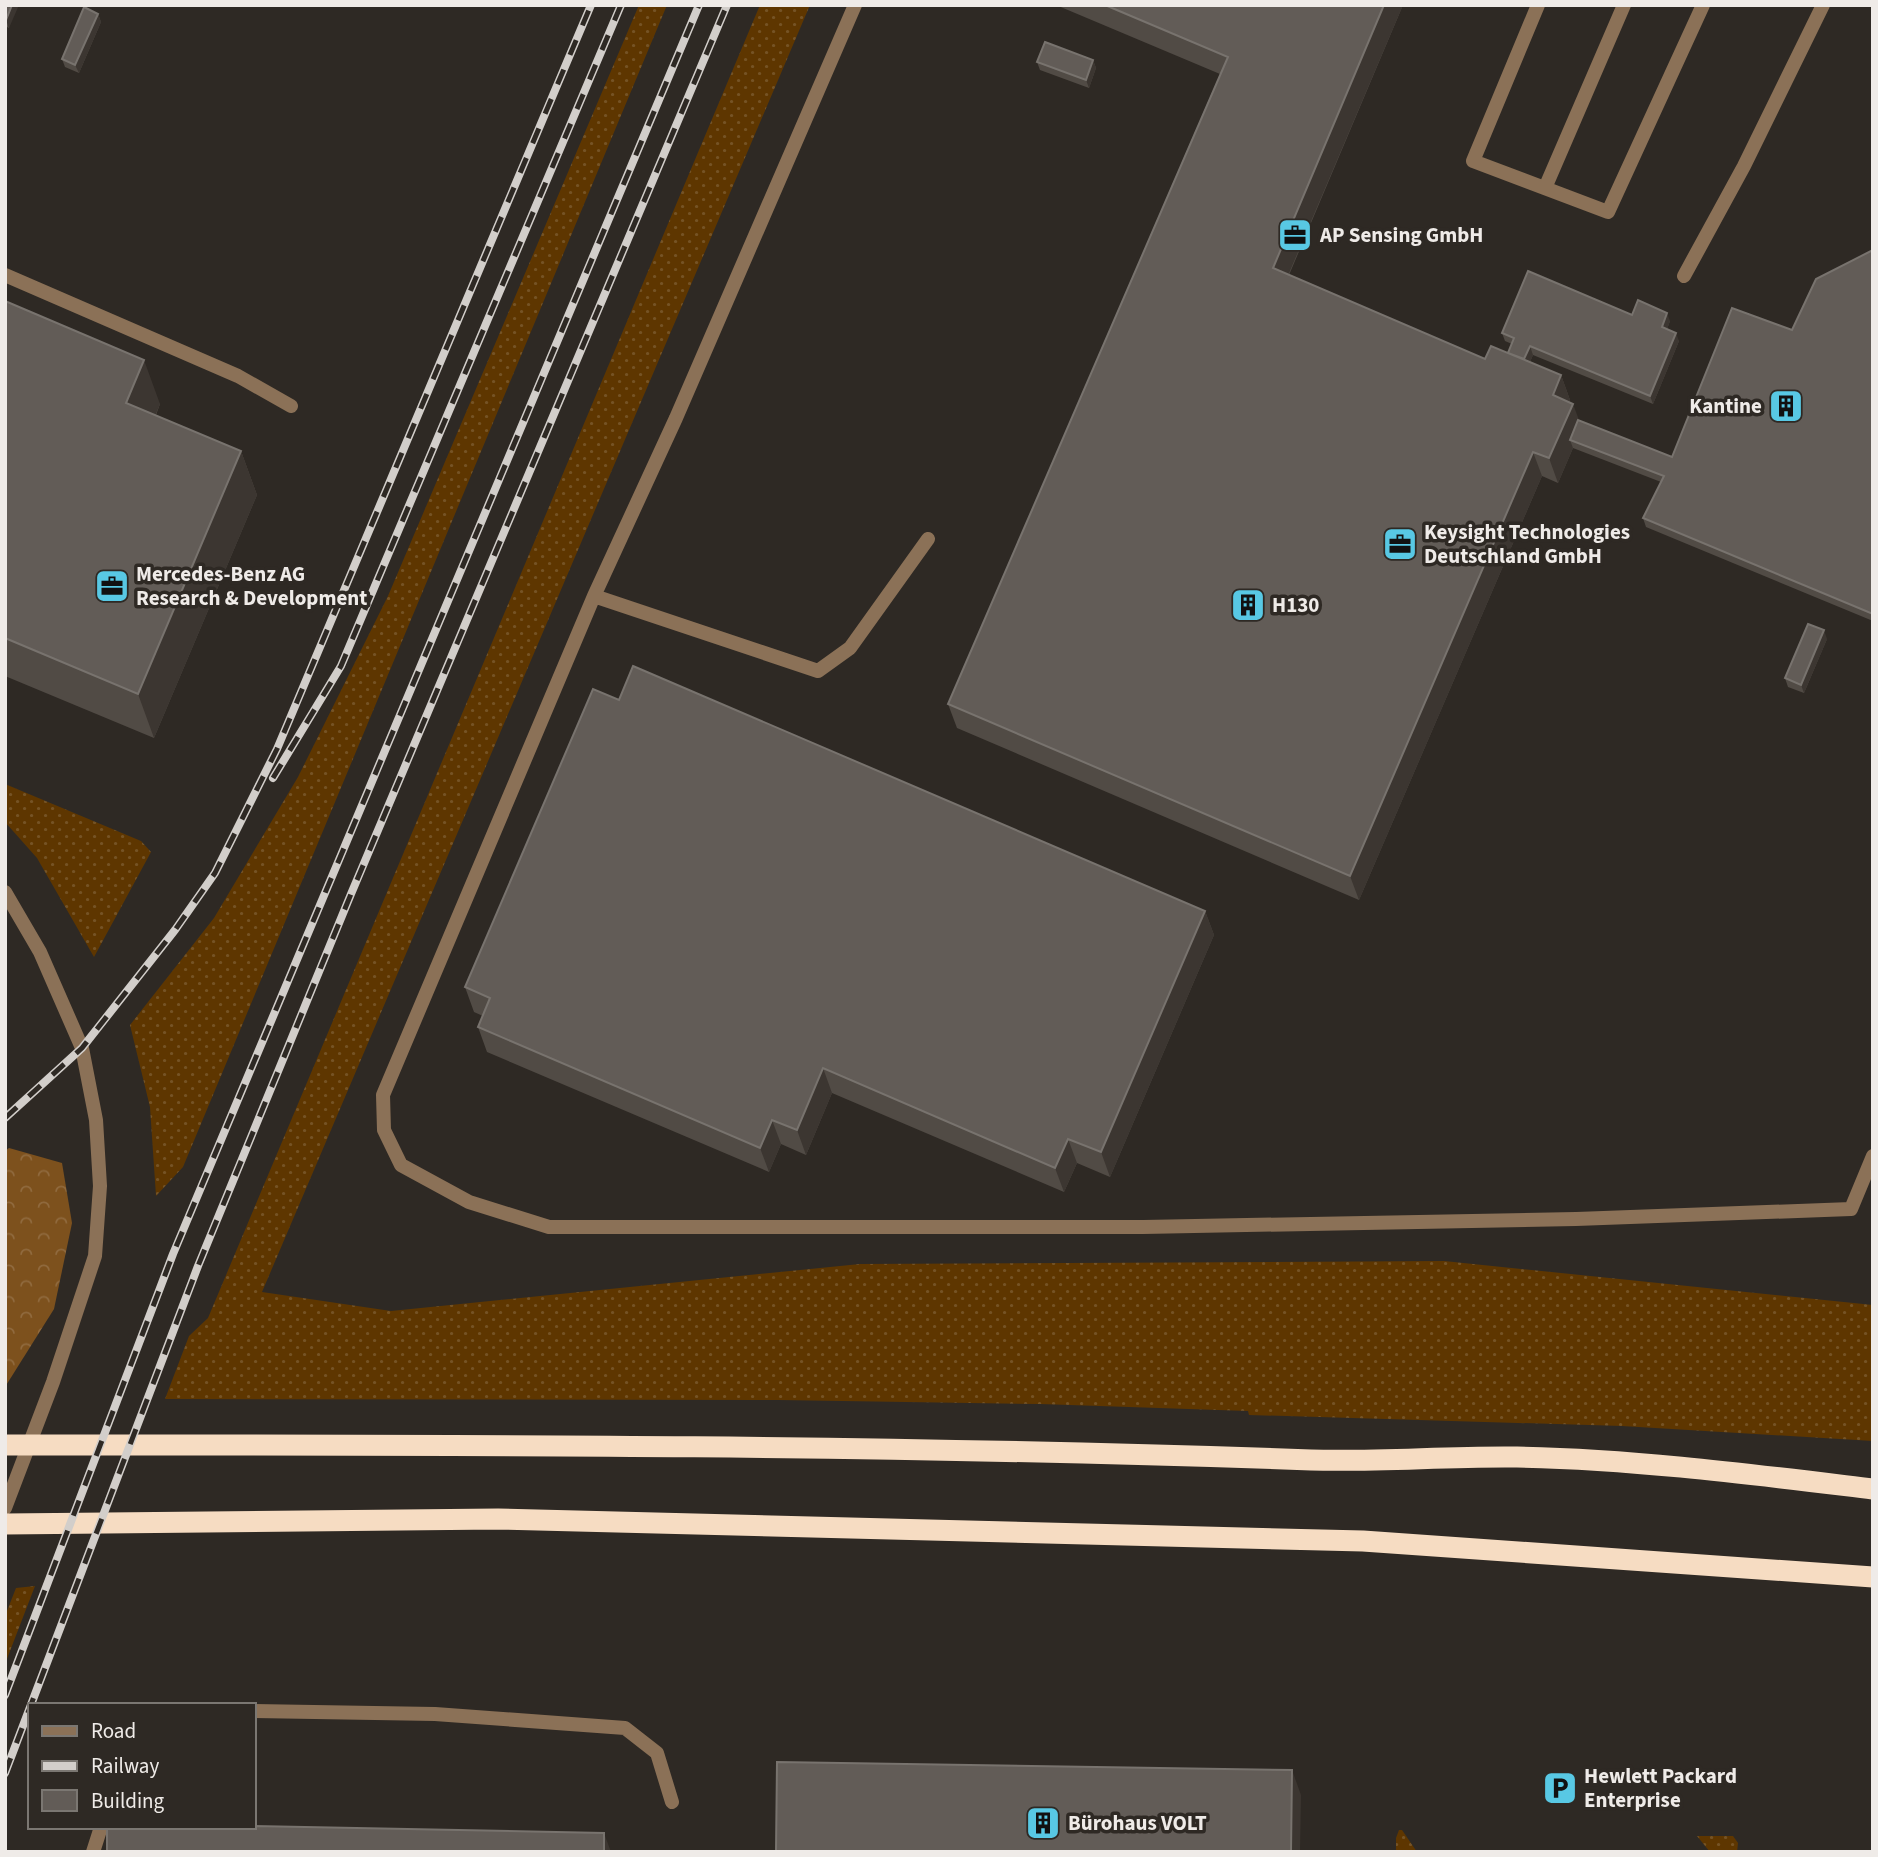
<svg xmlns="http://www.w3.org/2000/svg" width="1878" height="1857" viewBox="0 0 1878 1857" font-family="'Source Sans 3',sans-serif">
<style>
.grass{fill:url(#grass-dots)}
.forest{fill:url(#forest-crowns)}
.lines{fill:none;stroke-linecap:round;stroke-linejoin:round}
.lane{stroke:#8b7157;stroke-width:14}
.street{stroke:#8b7157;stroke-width:14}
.highway{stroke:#f6dcc2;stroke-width:21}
.rail-casing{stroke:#d2ceca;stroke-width:8}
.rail{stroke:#2e2924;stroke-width:5;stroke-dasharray:16;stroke-linecap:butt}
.wall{fill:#514b45}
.shaded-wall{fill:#3c3631}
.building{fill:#625c57;stroke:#78736e;stroke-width:2}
.labels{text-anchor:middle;stroke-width:7;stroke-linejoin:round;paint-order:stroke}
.poi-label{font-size:21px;font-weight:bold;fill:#efebe8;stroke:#2e2924;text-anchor:start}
</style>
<defs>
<pattern id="grass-dots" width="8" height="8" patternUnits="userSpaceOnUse" patternTransform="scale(1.75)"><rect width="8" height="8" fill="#5e3600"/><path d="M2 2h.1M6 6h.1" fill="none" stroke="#755325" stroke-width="1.8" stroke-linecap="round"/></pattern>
<pattern id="forest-crowns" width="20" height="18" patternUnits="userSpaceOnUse" patternTransform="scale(1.75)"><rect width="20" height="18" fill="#7d511d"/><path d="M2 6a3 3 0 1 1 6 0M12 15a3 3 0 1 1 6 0" fill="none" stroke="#906a3e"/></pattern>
</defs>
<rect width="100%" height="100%" fill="#2e2924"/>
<path class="grass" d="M 639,5 L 667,5 L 183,1167 L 156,1196 L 150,1107 L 130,1025 L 214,918 L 298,777 L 388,596 Z
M 760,5 L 810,5 L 262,1292 L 391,1311 L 860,1264 L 1444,1261 L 1873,1305 L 1873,1441 L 1622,1426 L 1249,1415 L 1248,1411 L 1040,1404 L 779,1400 L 165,1399 L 189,1336 L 208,1318 Z
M 5,784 L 141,841 L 151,852 L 94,957 L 37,858 L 5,822 Z
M 35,1586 L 5,1664 L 5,1616 L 16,1588 Z
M 1399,1830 L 1402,1830 L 1417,1852 L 1396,1852 L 1396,1838 Z
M 1697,1836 L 1733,1836 L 1738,1843 L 1737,1852 L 1710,1852 Z"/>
<path class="forest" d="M 9,1148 L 62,1163 L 72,1223 L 54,1309 L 5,1387 L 5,1151 Z"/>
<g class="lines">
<path class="lane" d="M 855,5 L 676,418 L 594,596 L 383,1095 L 384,1130 L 401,1165 L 469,1202 L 549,1227 L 1143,1227 L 1576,1219 L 1851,1209 L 1873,1156
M 1538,5 L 1473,161 L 1608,212 L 1703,5
M 1545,188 L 1624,5
M 5,275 L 238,376 L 291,406
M 1684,276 L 1744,166 L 1823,5
M 594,596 L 818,671 L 850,648 L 928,539
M 254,1711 L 435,1714 L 625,1728 L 657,1753 L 672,1802
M 93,1852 L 101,1827"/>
<path class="street" d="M 5,892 L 40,952 L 82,1048 L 96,1120 L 100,1186 L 95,1256 L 53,1382 L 5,1508"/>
<path class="highway" d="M 5,1445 C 441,1445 876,1444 1311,1460 C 1380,1462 1448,1456 1517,1457 C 1634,1459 1757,1475 1873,1489
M 5,1524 L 498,1519 L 1363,1541 L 1873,1577"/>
<g class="rail-casing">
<path id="rail" d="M 273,778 L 341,666 L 621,5
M 5,1118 L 82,1048 L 175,930 L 215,873 L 277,749 L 591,5
M 5,1695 L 173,1254 L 699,5
M 5,1773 L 198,1266 L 351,894 L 727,5"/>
</g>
<use href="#rail" class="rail"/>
</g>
<path class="wall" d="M 5,5 L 9,28 L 5,26 Z
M 1056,5 L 1403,5 L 1289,275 L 1485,359 L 1508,353 L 1512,344 L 1505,341 L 1502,333 L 1632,315 L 1670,321 L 1667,329 L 1679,341 L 1653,404 L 1533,355 L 1530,362 L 1561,375 L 1570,400 L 1569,402 L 1578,420 L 1672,457 L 1792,330 L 1873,250 L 1873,621 L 1646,527 L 1643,518 L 1661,482 L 1573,448 L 1558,483 L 1542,476 L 1359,900 L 957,728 L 948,704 L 1220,74 Z
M 98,14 L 101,22 L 79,73 L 65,67 L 62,59 Z
M 1093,60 L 1096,68 L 1089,88 L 1040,70 L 1037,62 Z
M 5,301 L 160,404 L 156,415 L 241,451 L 257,495 L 154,738 L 5,676 Z
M 1827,639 L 1804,693 L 1788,687 L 1785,678 Z
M 619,700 L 1205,911 L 1214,935 L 1110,1177 L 1077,1163 L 1064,1192 L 832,1093 L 806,1155 L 781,1144 L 769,1172 L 487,1052 L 478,1027 L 483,1016 L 474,1012 L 465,987 Z"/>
<path class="shaded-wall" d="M 12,5 L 19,5 L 9,28 L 6,20 Z
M 1384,5 L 1403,5 L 1281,292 L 1273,268 Z
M 98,14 L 101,22 L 79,73 L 75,65 Z
M 1093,60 L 1096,68 L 1089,88 L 1086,80 Z
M 1667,313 L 1670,321 L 1665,335 L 1662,327 Z
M 1676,333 L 1679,341 L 1653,404 L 1650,396 Z
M 1530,346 L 1533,355 L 1522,379 L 1519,371 Z
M 144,360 L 160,404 L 142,447 L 126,403 Z
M 1561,375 L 1570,400 L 1562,420 L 1553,395 Z
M 1573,404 L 1582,428 L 1570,440 L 1573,448 L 1558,483 L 1549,458 Z
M 241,451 L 257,495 L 154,738 L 138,694 Z
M 1533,452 L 1542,476 L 1359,900 L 1350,876 Z
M 1824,630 L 1827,639 L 1804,693 L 1801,685 Z
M 1205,911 L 1214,935 L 1110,1177 L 1101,1152 Z
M 823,1068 L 832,1093 L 806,1155 L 797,1130 Z
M 772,1120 L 781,1144 L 769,1172 L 760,1148 Z
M 1068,1139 L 1077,1163 L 1064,1192 L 1055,1168 Z
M 1292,1770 L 1301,1795 L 1300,1852 L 1291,1852 Z
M 604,1833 L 611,1852 L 604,1852 Z"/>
<path class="building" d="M 5,5 L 12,5 L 6,20 L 5,19 Z
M 1105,5 L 1384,5 L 1273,268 L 1485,359 L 1491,346 L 1561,375 L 1553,395 L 1573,404 L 1549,458 L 1533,452 L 1350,876 L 948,704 L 1228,57 Z
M 84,7 L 98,14 L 75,65 L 62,59 Z
M 1045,42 L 1093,60 L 1086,80 L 1037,62 Z
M 1873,250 L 1873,614 L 1643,518 L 1664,476 L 1570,440 L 1578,420 L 1672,457 L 1732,308 L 1792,330 L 1816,279 Z
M 1528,271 L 1632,315 L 1638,300 L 1667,313 L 1662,327 L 1676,333 L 1650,396 L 1530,346 L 1524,359 L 1508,353 L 1514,338 L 1502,333 Z
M 5,301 L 144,360 L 126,403 L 241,451 L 138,694 L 5,638 Z
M 1808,624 L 1824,630 L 1801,685 L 1785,678 Z
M 633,666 L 1205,911 L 1101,1152 L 1068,1139 L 1055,1168 L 823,1068 L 797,1130 L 772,1120 L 760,1148 L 478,1027 L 490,998 L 465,987 L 593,689 L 619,700 Z
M 777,1762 L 1292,1770 L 1291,1852 L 776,1852 Z
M 254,1826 L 604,1833 L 604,1852 L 107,1852 L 107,1827 L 254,1827 Z"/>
<defs>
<g id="office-square" transform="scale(1.75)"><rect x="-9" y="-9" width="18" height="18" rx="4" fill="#58c8e4" stroke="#2e2924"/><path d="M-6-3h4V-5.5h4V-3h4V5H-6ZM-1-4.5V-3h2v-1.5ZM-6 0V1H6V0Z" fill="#111"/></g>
<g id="building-square" transform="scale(1.75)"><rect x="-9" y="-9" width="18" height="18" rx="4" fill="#58c8e4" stroke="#2e2924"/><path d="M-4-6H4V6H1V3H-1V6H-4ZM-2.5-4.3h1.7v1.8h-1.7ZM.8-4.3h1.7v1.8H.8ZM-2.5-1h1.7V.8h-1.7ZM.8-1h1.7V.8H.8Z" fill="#111"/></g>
<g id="parking-square" transform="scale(1.75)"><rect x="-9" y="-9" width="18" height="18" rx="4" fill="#58c8e4" stroke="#2e2924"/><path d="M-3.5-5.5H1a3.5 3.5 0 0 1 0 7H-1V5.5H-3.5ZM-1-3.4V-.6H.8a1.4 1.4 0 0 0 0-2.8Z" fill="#111"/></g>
</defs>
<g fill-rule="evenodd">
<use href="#office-square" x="1295" y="235"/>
<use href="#building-square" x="1786" y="406"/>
<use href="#office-square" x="1400" y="544"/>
<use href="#office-square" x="112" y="586"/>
<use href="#building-square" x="1248" y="605"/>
<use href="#parking-square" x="1560" y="1788"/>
<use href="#building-square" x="1043" y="1823"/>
</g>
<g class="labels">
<g class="poi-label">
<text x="1320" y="242">AP Sensing GmbH</text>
<text x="1762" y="413" text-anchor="end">Kantine</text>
<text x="1424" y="539">Keysight Technologies<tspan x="1424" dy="24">Deutschland GmbH</tspan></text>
<text x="136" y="581">Mercedes-Benz AG<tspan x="136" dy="24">Research &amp; Development</tspan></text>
<text x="1272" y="612">H130</text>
<text x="1584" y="1783">Hewlett Packard<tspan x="1584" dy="24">Enterprise</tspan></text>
<text x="1068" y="1830">Bürohaus VOLT</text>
</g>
</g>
<rect width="1878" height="1857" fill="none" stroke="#efebe8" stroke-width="14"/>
<rect x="28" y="1703" width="228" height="126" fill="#2e2924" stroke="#7b7772" stroke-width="2"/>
<rect x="42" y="1726" width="35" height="10" fill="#8b7157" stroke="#7b7772" stroke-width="2"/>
<text x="91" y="1738" font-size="21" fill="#efebe8">Road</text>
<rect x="42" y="1761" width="35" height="10" fill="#d2ceca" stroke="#7b7772" stroke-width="2"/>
<text x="91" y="1773" font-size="21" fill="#efebe8">Railway</text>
<rect x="42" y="1790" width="35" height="21" fill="#625c57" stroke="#7b7772" stroke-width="2"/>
<text x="91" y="1808" font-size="21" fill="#efebe8">Building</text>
</svg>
